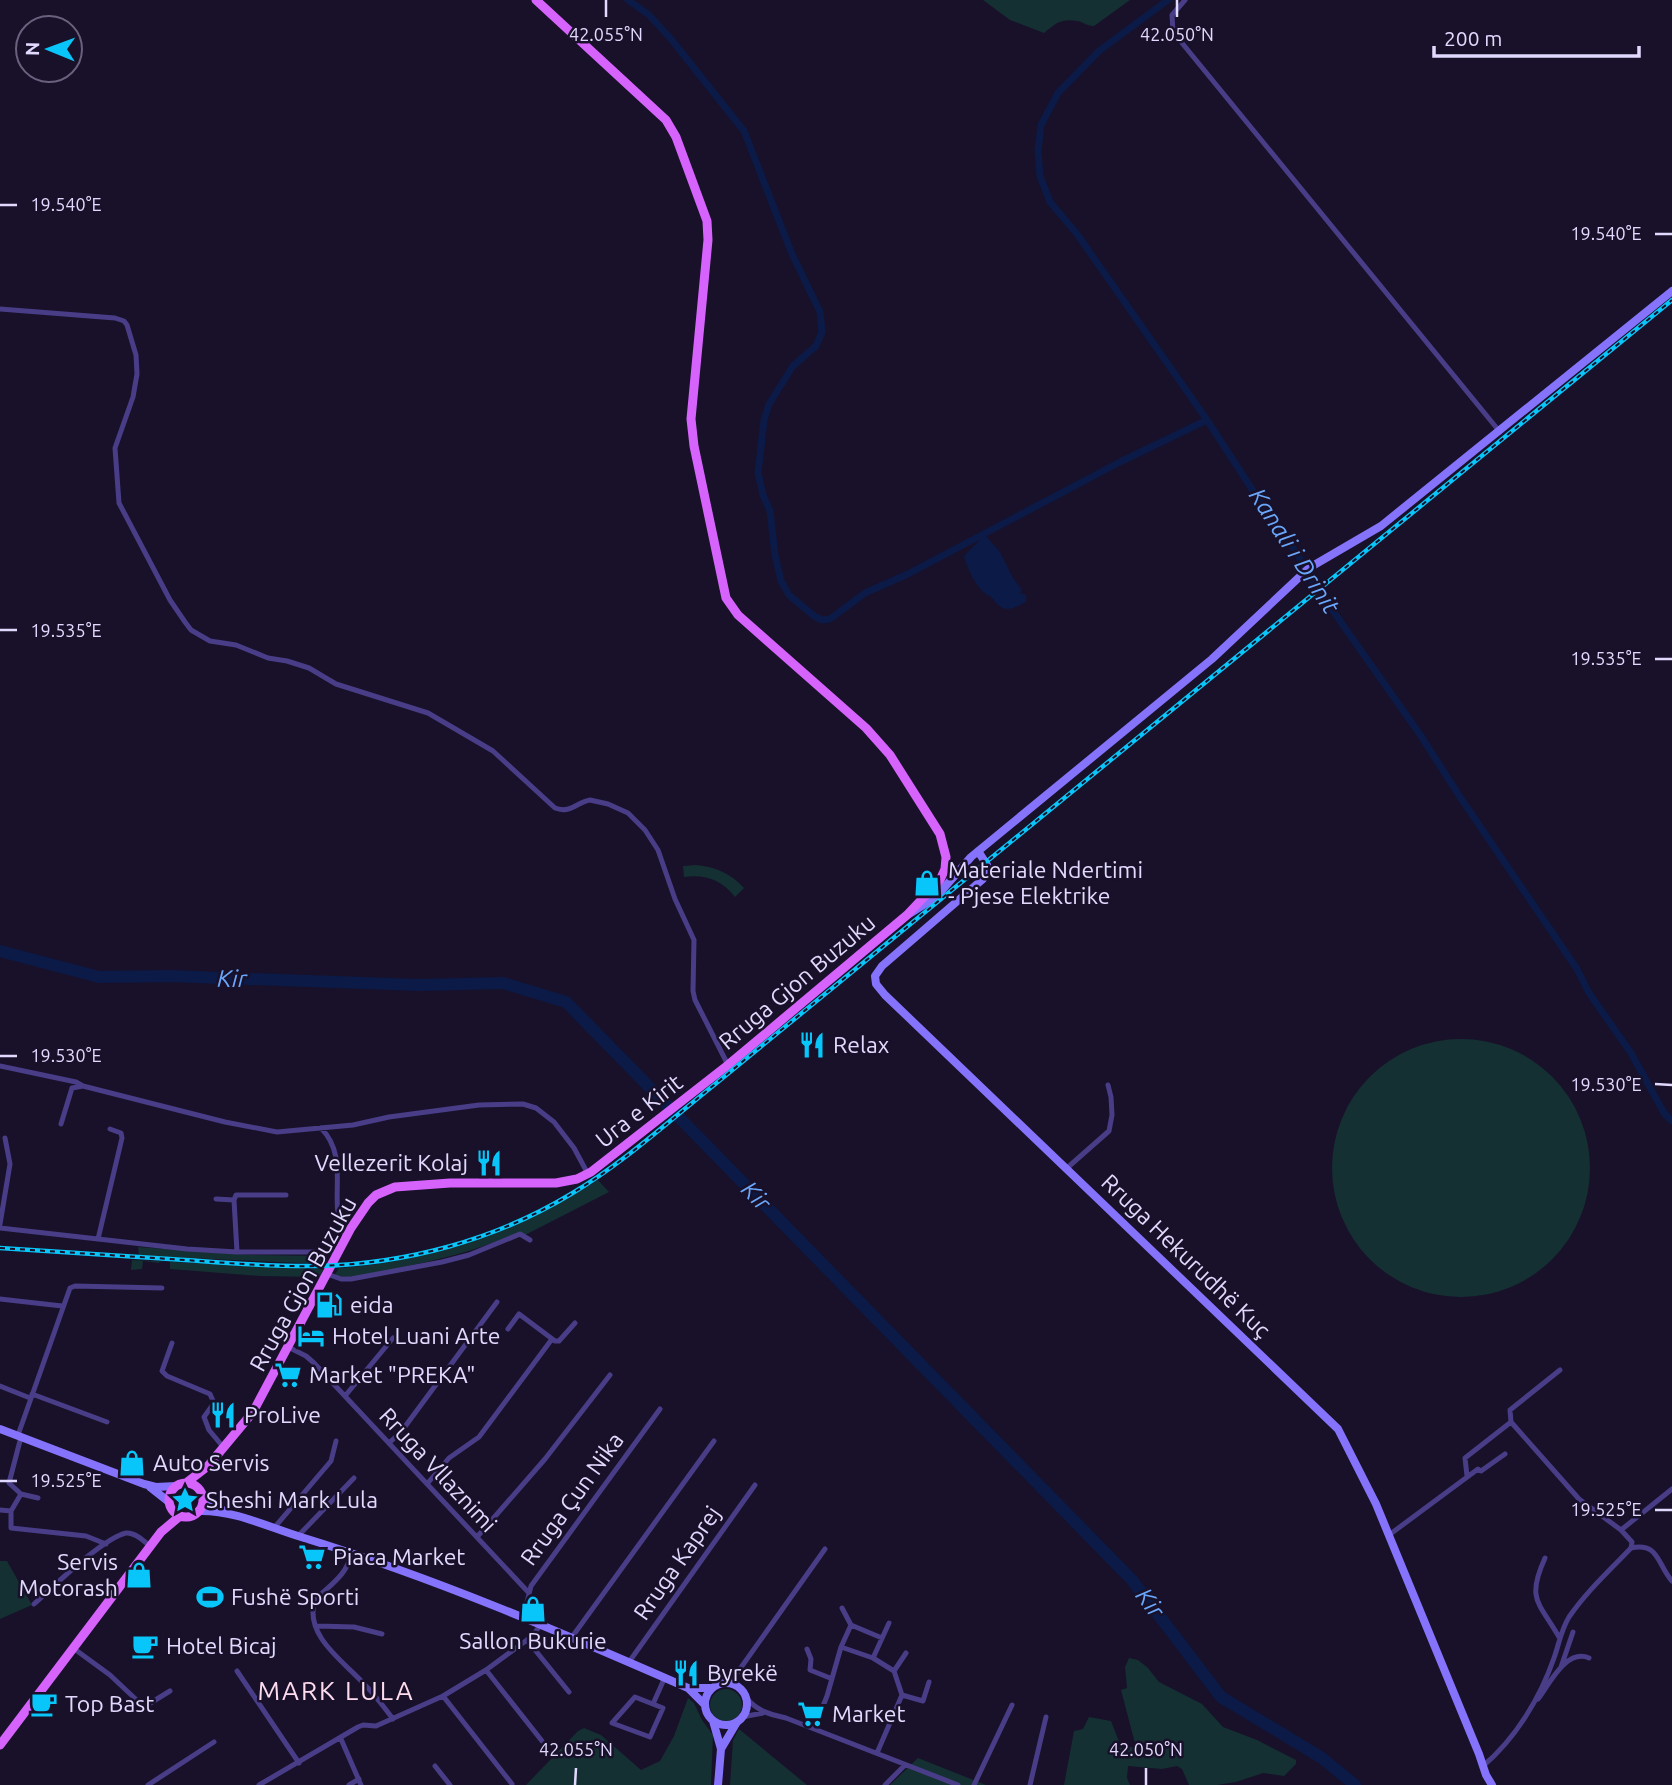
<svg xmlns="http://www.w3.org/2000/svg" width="1672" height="1785" viewBox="0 0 1672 1785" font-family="Ubuntu,sans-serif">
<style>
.green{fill:#143033}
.water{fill:#0c1a47}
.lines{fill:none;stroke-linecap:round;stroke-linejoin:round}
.canal{stroke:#0c1a47;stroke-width:7}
.river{stroke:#0c1a47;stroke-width:12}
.street{stroke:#493d87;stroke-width:5}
.secondary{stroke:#8673fc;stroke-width:8}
.primary{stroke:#d563fc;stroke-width:9}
.rail-casing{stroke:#09c6fa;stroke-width:4.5}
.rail{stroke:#181129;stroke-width:2;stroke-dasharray:5;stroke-linecap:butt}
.ticks{fill:none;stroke:#e2dafe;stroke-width:2.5}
.labels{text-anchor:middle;stroke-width:5;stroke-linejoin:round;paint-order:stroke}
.poi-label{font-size:23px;fill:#e2dafe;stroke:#181129;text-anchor:start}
.street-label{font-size:23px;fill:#e2dafe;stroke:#181129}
.water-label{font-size:24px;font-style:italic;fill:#6aa7fc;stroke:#181129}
.quarter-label{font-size:26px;letter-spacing:2px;fill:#fedcee;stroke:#181129}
.ticks-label{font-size:18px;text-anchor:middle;fill:#e2dafe;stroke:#181129;stroke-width:5;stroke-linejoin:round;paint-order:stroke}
</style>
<rect width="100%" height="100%" fill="#181129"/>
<path class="green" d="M 983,0 L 1130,0 L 1094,26 C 1086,26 1084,22 1077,21 C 1061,18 1055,24 1044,33 L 1010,20 Z
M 696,865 C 716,867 730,873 744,888 L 735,897 C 722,880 705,874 684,877 L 683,866 Z
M1332 1168a129 129 0 1 1 258 0a129 129 0 1 1-258 0Z
M 598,1180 L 609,1192 L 525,1235 L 519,1232 C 480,1250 441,1259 399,1268 C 378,1273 356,1279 334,1276 L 339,1268 C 438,1261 513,1230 598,1180 Z
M 138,1247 L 250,1255 L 327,1256 L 325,1264 L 139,1256 Z
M 132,1260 L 323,1269 L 320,1277 L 260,1276 L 170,1269 L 170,1262 L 161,1261 L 159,1263 L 143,1261 L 142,1269 L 131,1270 Z
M 0,1561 L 7,1561 L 32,1605 L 0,1619 Z
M 1129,1658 L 1138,1660 L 1148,1668 L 1159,1682 L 1202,1704 L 1223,1727 L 1257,1740 L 1296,1760 L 1296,1764 L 1284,1776 L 1263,1773 L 1236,1782 L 1217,1785 L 1189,1785 L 1182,1769 L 1177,1766 L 1162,1769 L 1128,1766 L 1127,1778 L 1130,1785 L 1064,1785 L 1074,1731 L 1083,1729 L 1089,1717 L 1111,1721 L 1120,1744 L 1126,1747 L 1136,1747 L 1121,1690 L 1127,1688 L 1125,1667 Z
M710 1705a16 16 0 1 1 32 0a16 16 0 1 1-32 0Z
M 688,1698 L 694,1703 L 702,1720 L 713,1735 L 711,1785 L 526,1785 L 578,1731 L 584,1728 L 601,1735 L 641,1770 L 660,1761 L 674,1736 Z
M 739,1729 L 807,1785 L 730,1785 L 733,1740 Z
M 918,1758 L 986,1785 L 890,1785 Z"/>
<path class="water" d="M 979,536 L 986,536 L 1000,552 L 1013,578 L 1022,590 L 1020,593 L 1026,595 L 1026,602 C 1007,612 1003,612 990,596 C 979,593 967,569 964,556 L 979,541 Z"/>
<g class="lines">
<path class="canal" d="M 628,0 L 649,15 L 671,39 L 744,131 L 792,254 L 820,312 L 822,332 L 816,346 L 793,366 L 769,404 L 764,420 L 758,473 L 763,495 L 770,511 L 775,555 L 781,581 L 789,595 L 814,616 L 822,620 L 830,619 L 865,593 L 908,574 L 1120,462 L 1207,420
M 1168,0 L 1099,51 L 1058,93 L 1041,125 L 1038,151 L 1040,176 L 1050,202 L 1077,234 L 1207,420 L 1259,500 L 1298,555 L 1312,581 L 1421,736 L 1460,797 L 1577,969 L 1589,993 L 1631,1053 L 1664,1113 L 1672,1121"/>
<path class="river" d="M 0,951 L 99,977 L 169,976 L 418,985 L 503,983 L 566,1002 L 1132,1580 L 1221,1697 L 1322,1758 L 1355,1785"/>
<path class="street" d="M 1185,0 L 1172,15 L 1173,32 L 1500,432
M 0,309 L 115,318 L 124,321 L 127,325 L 136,355 L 137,374 L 133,397 L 115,448 L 119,503 L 170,600 L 185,622 L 191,630 L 210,641 L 236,645 L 268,658 L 287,661 L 309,668 L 336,684 L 428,713 L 493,751 L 555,808 C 570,814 577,802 590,800 L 608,804 L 628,813 L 645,830 L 658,850 L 675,899 L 694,940 L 693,991 L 695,1000 L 728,1065
M 0,1066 L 76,1082 L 83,1086 L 225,1122 L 277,1132 L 353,1125 L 389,1117 L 479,1105 L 523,1104 L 536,1108 L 554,1122 L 574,1148 L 588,1174
M 61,1124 L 72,1088 L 83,1086
M 321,1128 C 353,1161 324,1205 347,1237
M 1067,1168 L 1109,1131 L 1112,1115 L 1111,1097 L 1108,1085
M 216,1199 L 234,1200 L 236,1195 L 286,1195
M 234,1200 L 237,1252
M 0,1224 L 10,1164 L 5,1138
M 0,1228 L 187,1249 L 237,1252 L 338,1252
M 98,1239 L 122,1138 L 121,1133 L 110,1129
M 327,1274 L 341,1279 L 351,1279 L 442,1262 L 469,1255 L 520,1234 L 530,1240
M 0,1299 L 62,1306
M 508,1329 L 519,1314 L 555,1341 L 559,1341 L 575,1323
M 172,1343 L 162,1371 L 167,1376 L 210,1394 L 214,1403 L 204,1417 L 209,1430 L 224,1448
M 288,1347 L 306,1356 L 314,1363 L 529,1593
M 0,1386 L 30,1398
M 32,1394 L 107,1422
M 345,1396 L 393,1338
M 18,1435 L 70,1288 L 75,1286 L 162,1288
M 21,1437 L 9,1483 L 21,1494 L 38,1498
M 389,1443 L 401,1432 L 497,1302
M 1467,1476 L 1465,1458 L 1511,1422 L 1510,1410 L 1560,1370
M 427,1484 L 449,1458 L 479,1437 L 552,1339
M 21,1494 L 11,1511 L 11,1528 L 86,1536 L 106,1544
M 0,1510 L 11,1511
M 274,1528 L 331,1461 L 336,1441
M 1621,1530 L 1672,1489
M 1389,1535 L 1478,1469 L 1481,1471 L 1505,1454
M 298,1536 L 354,1478
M 477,1537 L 545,1459 L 610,1375
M 1631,1548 C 1659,1542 1657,1564 1672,1581
M 352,1553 C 346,1576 331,1584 315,1600 C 303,1636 346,1663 365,1685 C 375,1695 384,1707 393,1719
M 1545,1558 C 1526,1600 1539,1602 1559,1637
M 34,1604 C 53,1587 103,1538 126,1533 C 135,1532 144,1541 150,1546
M 842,1608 L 851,1625
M 521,1615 L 527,1602 L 531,1586 L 660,1409
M 317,1626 L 354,1627 L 382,1634
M 572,1637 L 714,1441
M 527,1640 L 569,1692
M 841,1647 L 851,1625 L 882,1638
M 73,1648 L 110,1675 L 144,1707 L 170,1691
M 807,1649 L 811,1659 L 810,1670 L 830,1678
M 873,1658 L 889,1623
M 629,1662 L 755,1485
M 1561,1667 L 1573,1632
M 486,1670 L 542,1741
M 237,1671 L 299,1763
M 894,1671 L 906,1653
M 730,1683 L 825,1549
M 902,1695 L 923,1701 L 929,1682
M 443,1696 L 512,1784
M 635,1697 L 663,1708 L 650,1737 L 612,1723 Z
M 746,1698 C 758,1711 768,1714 786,1718 L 958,1785
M 1538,1699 C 1549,1685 1566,1648 1589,1658
M 653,1704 L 665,1677
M 742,1717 L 763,1713
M 814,1729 L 827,1696 L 841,1647 L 873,1658 L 894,1671 L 902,1695 L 877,1753
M 341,1739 L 361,1785
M 435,1766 L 450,1785
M 1483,1766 C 1516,1738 1540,1698 1554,1658 C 1559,1644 1561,1630 1569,1617 C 1587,1591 1609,1571 1631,1548 L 1632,1542 L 1621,1530 L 1579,1499 L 1511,1422
M 148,1785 L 214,1742
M 259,1785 L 358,1727 L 363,1725 L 376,1726 L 443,1696 L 486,1670 L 527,1640 L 534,1634 L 541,1624
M 349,1785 L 359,1779
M 885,1785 L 905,1765
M 974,1785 L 1012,1705
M 1030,1785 L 1046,1717"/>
<path class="secondary" d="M 978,851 L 987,865 L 983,879 L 882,966 L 875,976 L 876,984 L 885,995 L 1338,1429 L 1376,1504 L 1479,1754 L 1486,1775 L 1492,1785
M 909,914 L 936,897 L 971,857 L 1212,659 L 1309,568 L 1381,526 L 1672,291
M 0,1429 L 144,1484 L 156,1487 L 176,1486
M 150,1487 L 169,1502
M 203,1496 L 224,1511
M 199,1511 C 234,1510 268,1527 301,1537 C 435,1578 560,1632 688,1688 L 705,1705
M705 1704a21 21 0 1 1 42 0a21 21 0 1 1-42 0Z
M 688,1688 L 712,1688
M 713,1721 L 721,1749 L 718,1785
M 721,1749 L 737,1722"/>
<path class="primary" d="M 186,1483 L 208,1466 L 253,1412 L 351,1228 L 368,1203 L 376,1195 L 395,1187 L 450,1183 L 556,1183 L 577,1179 L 591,1172 L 728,1065 L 907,915 L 940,880 L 945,869 L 946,857 L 940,834 L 890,755 L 866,728 L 738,615 L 726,598 L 694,446 L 691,419 L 708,240 L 707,221 L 676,137 L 666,120 L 536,0
M169 1500a17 17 0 1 1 34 0a17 17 0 1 1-34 0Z
M 0,1745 L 161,1532 L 180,1516"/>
<g class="rail-casing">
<path id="rail" d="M 0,1248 C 62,1252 124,1256 185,1260 C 229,1263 274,1267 318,1266 C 406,1264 495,1240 571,1194 C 622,1164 668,1122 714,1085 L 1672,300"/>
</g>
<use href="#rail" class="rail"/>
</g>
<path class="ticks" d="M 606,17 L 606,0M 1177,17 L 1177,0M 0,205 L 17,205M 1655,234 L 1672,234M 0,630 L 17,630M 1655,659 L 1672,659M 0,1056 L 17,1056M 1655,1084 L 1672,1085M 0,1481 L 17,1481M 1655,1510 L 1672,1510M 575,1785 L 576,1768M 1146,1785 L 1146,1768"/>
<defs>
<g id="shop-bare" transform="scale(2.1)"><path d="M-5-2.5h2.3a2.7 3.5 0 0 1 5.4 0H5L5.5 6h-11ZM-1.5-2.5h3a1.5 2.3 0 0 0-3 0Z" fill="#09c6fa" stroke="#181129" stroke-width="2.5" paint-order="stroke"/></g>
<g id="restaurant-bare" transform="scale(2.1)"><path d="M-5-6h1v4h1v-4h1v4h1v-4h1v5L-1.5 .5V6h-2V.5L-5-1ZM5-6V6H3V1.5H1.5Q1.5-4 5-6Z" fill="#09c6fa" stroke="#181129" stroke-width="2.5" paint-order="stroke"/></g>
<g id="fuel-bare" transform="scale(2.1)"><path d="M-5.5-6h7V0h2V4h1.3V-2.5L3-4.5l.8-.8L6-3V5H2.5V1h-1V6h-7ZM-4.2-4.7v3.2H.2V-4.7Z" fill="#09c6fa" stroke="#181129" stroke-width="2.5" paint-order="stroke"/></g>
<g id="hotel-bare" transform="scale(2.1)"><path d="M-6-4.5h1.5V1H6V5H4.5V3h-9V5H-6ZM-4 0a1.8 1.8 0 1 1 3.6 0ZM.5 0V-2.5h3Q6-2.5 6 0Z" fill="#09c6fa" stroke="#181129" stroke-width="2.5" paint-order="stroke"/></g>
<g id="supermarket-bare" transform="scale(2.1)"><path d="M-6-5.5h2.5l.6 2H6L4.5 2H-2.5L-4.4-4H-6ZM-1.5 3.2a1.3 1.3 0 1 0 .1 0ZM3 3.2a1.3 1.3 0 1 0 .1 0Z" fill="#09c6fa" stroke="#181129" stroke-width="2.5" paint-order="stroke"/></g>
<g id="sight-bare" transform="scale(2.1)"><path d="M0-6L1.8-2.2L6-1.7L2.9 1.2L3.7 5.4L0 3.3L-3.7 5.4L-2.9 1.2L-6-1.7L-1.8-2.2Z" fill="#09c6fa" stroke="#181129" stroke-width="2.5" paint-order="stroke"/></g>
<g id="stadium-bare" transform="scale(2.1)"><path d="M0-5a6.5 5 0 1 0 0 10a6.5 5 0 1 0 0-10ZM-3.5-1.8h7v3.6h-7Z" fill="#09c6fa" stroke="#181129" stroke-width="2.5" paint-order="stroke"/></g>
<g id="cafe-bare" transform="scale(2.1)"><path d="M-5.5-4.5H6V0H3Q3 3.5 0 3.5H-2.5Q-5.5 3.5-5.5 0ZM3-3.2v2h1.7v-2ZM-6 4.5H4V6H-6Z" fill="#09c6fa" stroke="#181129" stroke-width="2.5" paint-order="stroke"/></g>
</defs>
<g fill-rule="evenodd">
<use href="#shop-bare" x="927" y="883"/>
<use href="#restaurant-bare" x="812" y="1045"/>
<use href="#restaurant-bare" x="489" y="1163"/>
<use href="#fuel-bare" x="329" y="1305"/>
<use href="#hotel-bare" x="311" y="1336"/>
<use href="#supermarket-bare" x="288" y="1375"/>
<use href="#restaurant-bare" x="223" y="1415"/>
<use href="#shop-bare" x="132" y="1463"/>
<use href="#sight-bare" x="185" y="1500"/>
<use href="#supermarket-bare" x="312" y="1557"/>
<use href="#shop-bare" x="139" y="1575"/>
<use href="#stadium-bare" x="210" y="1597"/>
<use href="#shop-bare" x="533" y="1609"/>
<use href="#cafe-bare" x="145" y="1646"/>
<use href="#restaurant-bare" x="686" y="1673"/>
<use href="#cafe-bare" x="44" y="1704"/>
<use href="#supermarket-bare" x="811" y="1714"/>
</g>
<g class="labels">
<g class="poi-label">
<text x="948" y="878">Materiale Ndertimi<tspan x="948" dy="26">- Pjese Elektrike</tspan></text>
<text x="833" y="1053">Relax</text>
<text x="468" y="1171" text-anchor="end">Vellezerit Kolaj</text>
<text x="350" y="1313">eida</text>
<text x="332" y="1344">Hotel Luani Arte</text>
<text x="309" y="1383">Market "PREKA"</text>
<text x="244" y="1423">ProLive</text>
<text x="153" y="1471">Auto Servis</text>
<text x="206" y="1508">Sheshi Mark Lula</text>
<text x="333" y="1565">Piaca Market</text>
<text x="118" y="1570" text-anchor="end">Servis<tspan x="118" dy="26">Motorash</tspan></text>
<text x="231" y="1605">Fushë Sporti</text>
<text x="533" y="1649" text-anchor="middle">Sallon Bukurie</text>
<text x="166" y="1654">Hotel Bicaj</text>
<text x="707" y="1681">Byrekë</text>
<text x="65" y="1712">Top Bast</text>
<text x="832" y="1722">Market</text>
</g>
<g class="street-label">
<text transform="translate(797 982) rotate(-40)" y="8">Rruga Gjon Buzuku</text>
<text transform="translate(639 1111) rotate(-38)" y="8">Ura e Kirit</text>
<text transform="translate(1186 1256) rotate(44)" y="8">Rruga Hekurudhë Kuç</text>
<text transform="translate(303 1284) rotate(-61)" y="8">Rruga Gjon Buzuku</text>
<text transform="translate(438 1470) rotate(47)" y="8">Rruga Vllaznimi</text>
<text transform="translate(572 1499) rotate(-54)" y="8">Rruga Çun Nika</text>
<text transform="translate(677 1563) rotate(-55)" y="8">Rruga Kaprej</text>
</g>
<g class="water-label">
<text transform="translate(1294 551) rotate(57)" y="8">Kanali i Drinit</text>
<text transform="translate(232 979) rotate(1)" y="8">Kir</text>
<text transform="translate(756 1196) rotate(46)" y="8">Kir</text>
<text transform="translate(1150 1603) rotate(53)" y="8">Kir</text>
</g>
<g class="quarter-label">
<text x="336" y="1700">MARK LULA</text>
</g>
</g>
<g class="ticks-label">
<text x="606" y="41">42.055°N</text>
<text x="1177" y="41">42.050°N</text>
<text x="66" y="211">19.540°E</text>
<text x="1606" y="240">19.540°E</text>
<text x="66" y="637">19.535°E</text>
<text x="1606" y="665">19.535°E</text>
<text x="66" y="1062">19.530°E</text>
<text x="1606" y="1091">19.530°E</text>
<text x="66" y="1487">19.525°E</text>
<text x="1606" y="1516">19.525°E</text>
<text x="576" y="1756">42.055°N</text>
<text x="1146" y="1756">42.050°N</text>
</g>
<g transform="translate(49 49) rotate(271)"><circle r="33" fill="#181129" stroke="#69617e" stroke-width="2"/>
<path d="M0-5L12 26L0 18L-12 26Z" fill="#09c6fa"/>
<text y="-10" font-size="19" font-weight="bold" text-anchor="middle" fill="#e2dafe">N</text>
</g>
<path d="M1434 46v10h205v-10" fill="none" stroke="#e2dafe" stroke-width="3.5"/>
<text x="1444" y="46" font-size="21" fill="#e2dafe" stroke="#181129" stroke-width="5" paint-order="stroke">200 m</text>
</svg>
